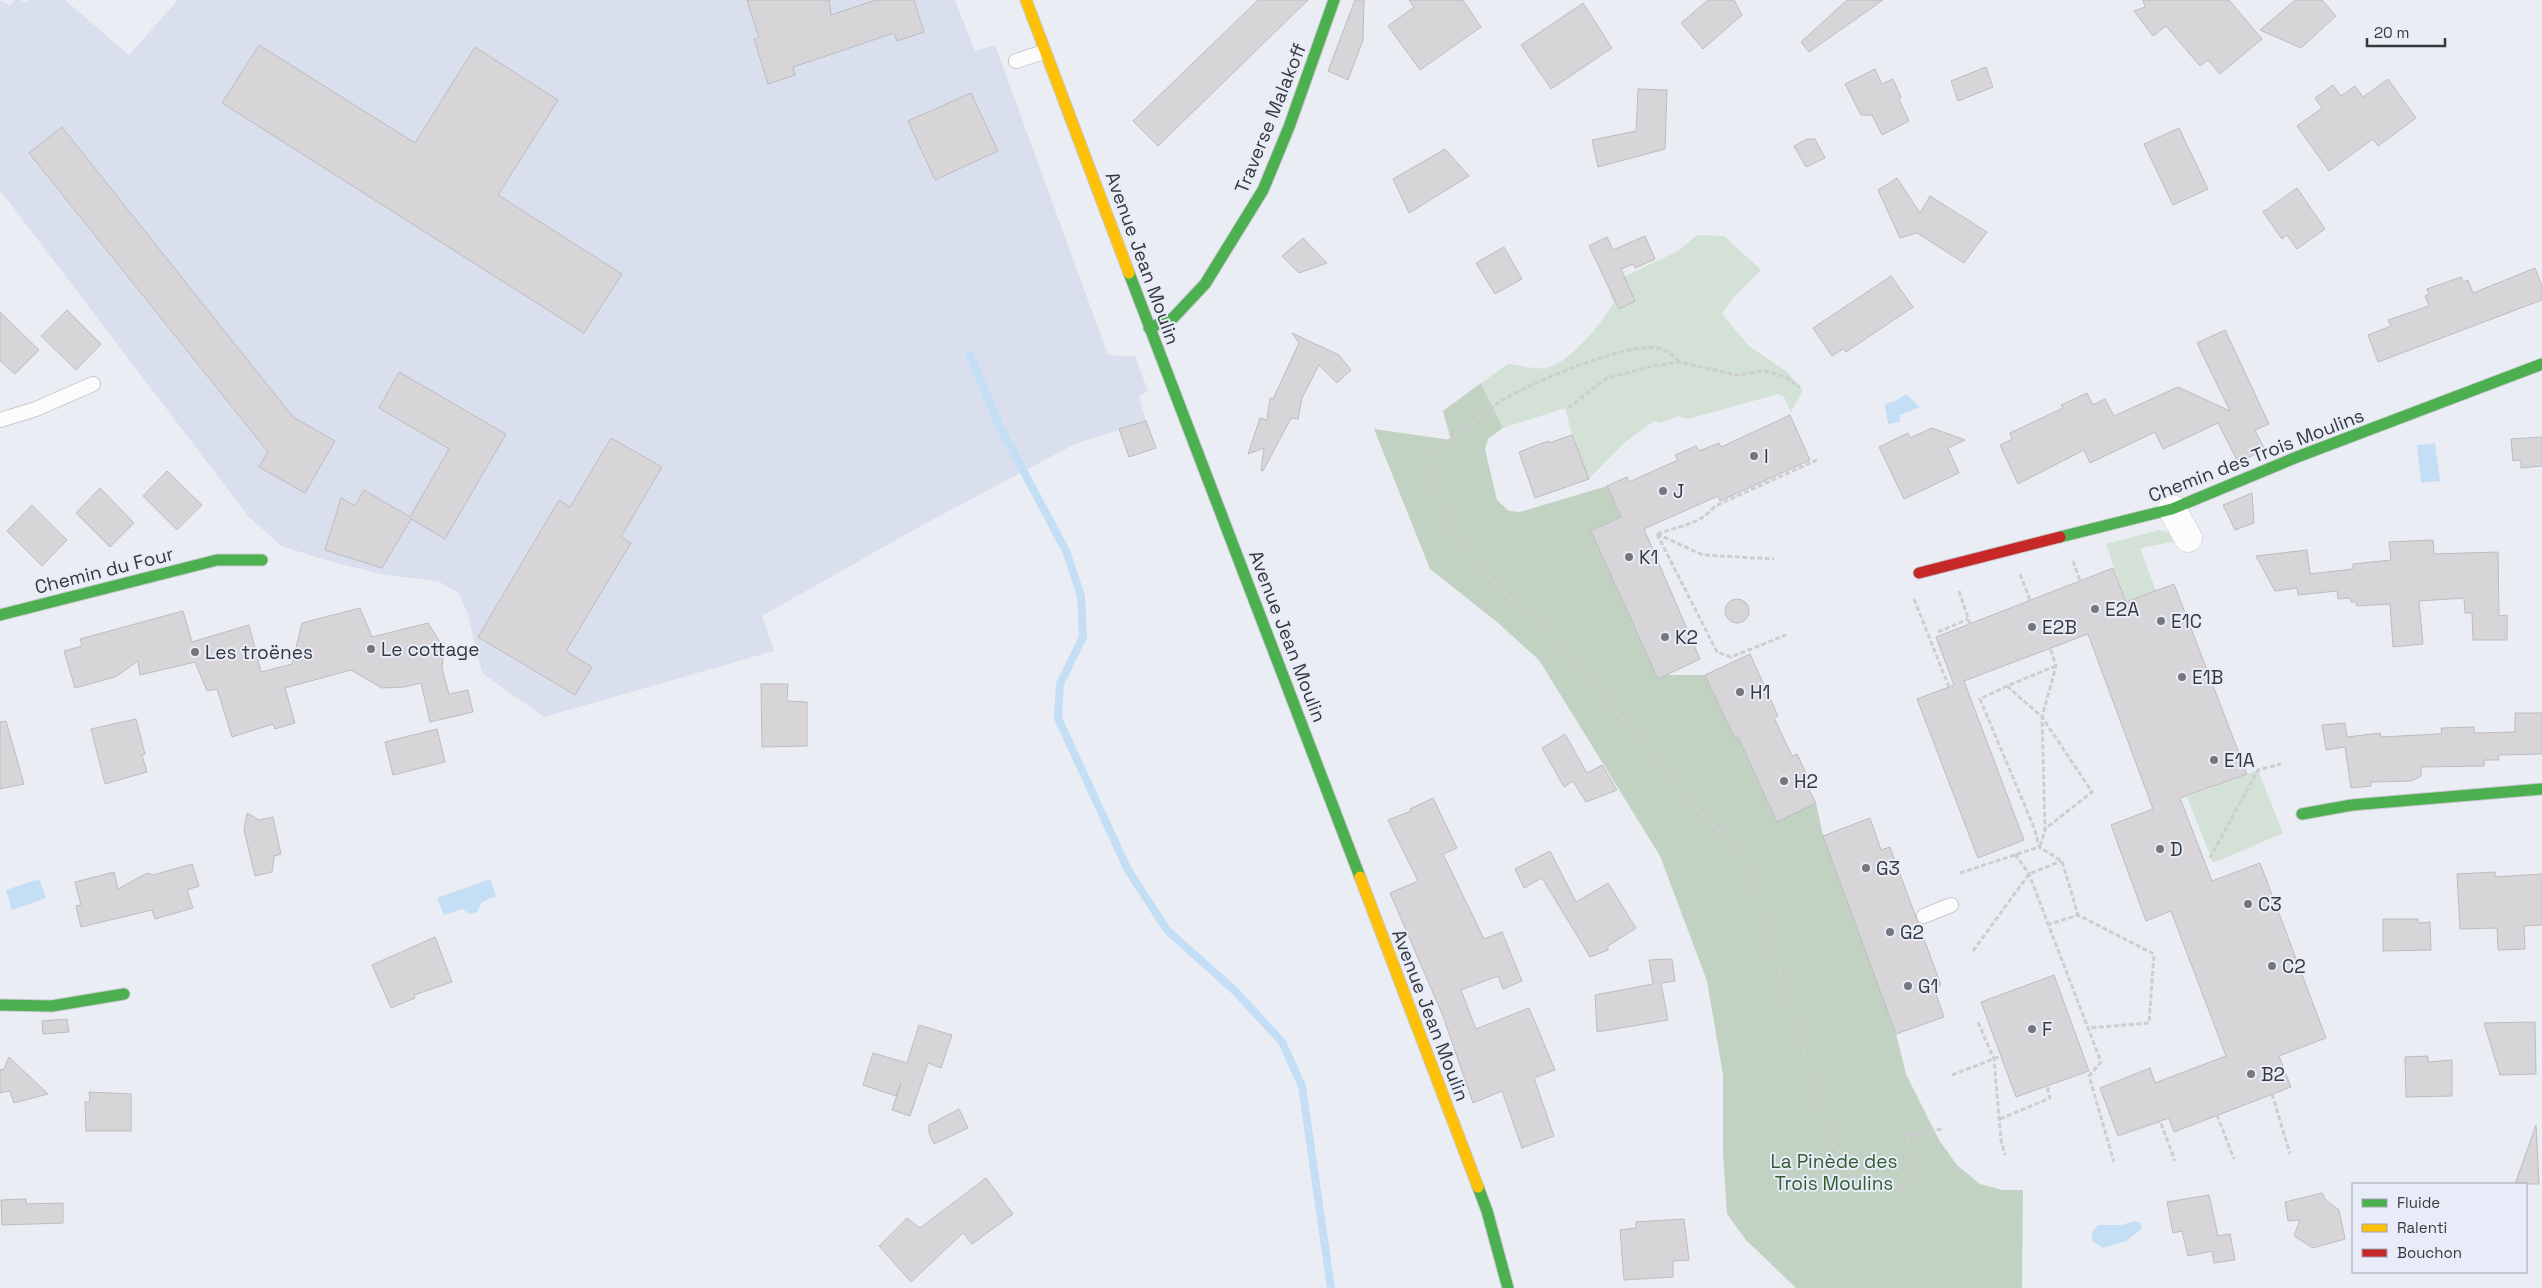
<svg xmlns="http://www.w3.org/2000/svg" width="2542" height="1288" viewBox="0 0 2542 1288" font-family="'Space Grotesk',sans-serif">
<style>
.built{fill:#d9dfec}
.green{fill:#d3e1d6}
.forest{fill:#c1d2c3}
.water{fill:#c4def5}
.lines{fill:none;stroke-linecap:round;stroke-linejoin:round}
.stream{stroke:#c4def5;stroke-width:8}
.building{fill:#d7d5d8;stroke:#bdbcbe}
.lane-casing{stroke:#c7c9ce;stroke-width:16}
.street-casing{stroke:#c7c9ce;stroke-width:29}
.fast-casing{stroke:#c7c9ce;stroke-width:13}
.slow-casing{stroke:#c7c9ce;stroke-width:13}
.jam-casing{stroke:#c7c9ce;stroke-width:13}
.path{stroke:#ceced1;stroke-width:3;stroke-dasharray:5 2.5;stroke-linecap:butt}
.lane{stroke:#fcfcfd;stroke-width:14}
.street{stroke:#fcfcfd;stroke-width:28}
.fast{stroke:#4caf50;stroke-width:11}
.slow{stroke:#ffc107;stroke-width:11}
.jam{stroke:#c62828;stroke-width:11}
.poi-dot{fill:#75777d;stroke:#e7ecf8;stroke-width:2}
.labels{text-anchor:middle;stroke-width:4;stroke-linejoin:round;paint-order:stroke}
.street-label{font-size:19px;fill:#36383d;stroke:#e7ecf8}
.poi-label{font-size:19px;fill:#36383d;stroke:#e7ecf8;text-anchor:start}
.park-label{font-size:19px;fill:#315c2f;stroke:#e7ecf8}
</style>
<rect width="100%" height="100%" fill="#ebedf4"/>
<path class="built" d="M 0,0 L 10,6 L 15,0 L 21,0 L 25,3 L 28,0 L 65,0 L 129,55 L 178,0 L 955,0 L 975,51 L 995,45 L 1108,355 L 1135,356 L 1148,391 L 1139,396 L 1146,421 L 1075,444 L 917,528 L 762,616 L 774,651 L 544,717 L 482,673 L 467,611 L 458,593 L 438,581 L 385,575 L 332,562 L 281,546 L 248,516 L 0,190 Z"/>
<path class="green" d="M 1697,235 L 1724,236 L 1761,270 L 1733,298 L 1722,314 L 1749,346 L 1787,372 L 1803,390 L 1791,412 L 1784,397 L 1778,394 L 1688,419 L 1678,416 L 1660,423 L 1654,421 L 1624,443 L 1589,479 L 1572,435 L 1565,408 L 1503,428 L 1481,383 L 1508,364 C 1519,365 1535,370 1546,368 C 1570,363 1603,322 1614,302 L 1609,291 L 1617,280 L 1678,251 Z
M 2159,530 L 2174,534 L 2177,541 L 2140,548 L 2156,591 L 2126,602 L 2106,544 Z
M 2258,770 L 2283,833 L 2213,863 L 2187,797 Z"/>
<path class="forest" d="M 1481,383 L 1503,428 L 1488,439 L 1485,449 L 1497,500 L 1509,511 L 1520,512 L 1607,486 L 1621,517 L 1591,531 L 1658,678 L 1667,675 L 1705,675 L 1735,738 L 1738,737 L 1777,821 L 1816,803 L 1823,836 L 1896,1034 L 1906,1074 L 1939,1140 L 1957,1165 L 1980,1184 L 2002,1190 L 2023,1190 L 2022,1288 L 1796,1288 L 1746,1240 L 1727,1214 L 1723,1155 L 1723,1075 L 1707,981 L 1660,856 L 1539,660 L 1497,622 L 1430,569 L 1374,429 L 1451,440 L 1443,411 Z"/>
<path class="water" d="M 1906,394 L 1920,407 L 1900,415 L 1900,422 L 1888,424 L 1885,404 L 1895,401 Z
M 2435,443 L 2440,481 L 2421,483 L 2417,445 Z
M 39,879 L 46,898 L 12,910 L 6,890 Z
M 490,879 L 496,896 L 482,902 L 477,912 L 470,914 L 462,909 L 444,915 L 437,898 Z
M 2135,1221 L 2140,1223 L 2142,1229 L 2126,1241 L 2103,1248 L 2092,1241 L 2092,1232 L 2098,1225 L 2121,1225 Z"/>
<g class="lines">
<path class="stream" d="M 970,355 L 999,425 L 1066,551 L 1081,596 L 1083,637 L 1060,684 L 1058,718 L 1128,870 L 1167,930 L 1236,992 L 1282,1042 L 1302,1086 L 1331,1288"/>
</g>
<path class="building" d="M 747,0 L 829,0 L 831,15 L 876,0 L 914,0 L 924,32 L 897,41 L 894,33 L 793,67 L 795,75 L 768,84 L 754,39 L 759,38 Z
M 1258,0 L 1308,0 L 1158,146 L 1133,121 Z
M 1355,0 L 1364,0 L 1363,40 L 1348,80 L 1328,71 Z
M 1409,0 L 1463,0 L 1481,27 L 1420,70 L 1388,26 L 1414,7 Z
M 1708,0 L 1734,0 L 1742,15 L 1703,49 L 1681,23 Z
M 1847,0 L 1883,0 L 1809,52 L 1801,42 Z
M 2143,0 L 2229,0 L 2262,39 L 2220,74 L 2208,60 L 2200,66 L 2166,26 L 2153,36 L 2134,11 L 2145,7 Z
M 2295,0 L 2322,0 L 2336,16 L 2301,48 L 2260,30 Z
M 1583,3 L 1612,48 L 1551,89 L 1521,45 Z
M 259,45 L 415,143 L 475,47 L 558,100 L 498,195 L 622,274 L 584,333 L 222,103 Z
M 1986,67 L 1993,87 L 1958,101 L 1951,81 Z
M 1875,69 L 1882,84 L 1893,79 L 1901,97 L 1899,99 L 1909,121 L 1882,135 L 1872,115 L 1861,115 L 1845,84 Z
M 2388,79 L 2416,118 L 2378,146 L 2373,139 L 2329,171 L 2297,126 L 2322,108 L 2315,98 L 2333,85 L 2341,96 L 2355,86 L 2363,97 Z
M 1638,89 L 1667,90 L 1665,149 L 1598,167 L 1592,140 L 1636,131 Z
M 971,93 L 998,151 L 935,180 L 908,121 Z
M 62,127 L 293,417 L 335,441 L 305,493 L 259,467 L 268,452 L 29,153 Z
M 2179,128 L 2208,189 L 2173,205 L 2144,144 Z
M 1807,139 L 1815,139 L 1825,158 L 1806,167 L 1794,146 Z
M 1445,149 L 1469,176 L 1409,213 L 1393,179 Z
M 1897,178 L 1920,213 L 1930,196 L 1987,232 L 1964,263 L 1917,233 L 1900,238 L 1878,190 Z
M 2297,188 L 2325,229 L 2297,249 L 2287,235 L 2282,239 L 2263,212 Z
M 1645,236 L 1655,259 L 1635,268 L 1633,264 L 1621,269 L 1635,301 L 1619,309 L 1589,246 L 1607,237 L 1613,250 Z
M 1303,238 L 1327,263 L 1299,273 L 1282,256 Z
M 1504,247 L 1522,279 L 1495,294 L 1476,263 Z
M 2535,268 L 2542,286 L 2542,300 L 2378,362 L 2368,335 L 2391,326 L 2388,320 L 2429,306 L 2425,296 L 2429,294 L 2427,289 L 2461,277 L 2463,282 L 2468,280 L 2473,293 Z
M 1891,276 L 1913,307 L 1846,352 L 1843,349 L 1832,356 L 1813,328 Z
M 67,310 L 101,344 L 76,370 L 41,336 Z
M 0,312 L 39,350 L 15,374 L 0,361 Z
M 2225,330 L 2269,424 L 2255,430 L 2265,450 L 2238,462 L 2218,423 L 2163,449 L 2155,432 L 2090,463 L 2084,450 L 2018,484 L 2000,445 L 2012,439 L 2010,433 L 2063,408 L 2061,405 L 2087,393 L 2093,405 L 2105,399 L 2114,416 L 2178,387 L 2230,411 L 2197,343 Z
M 1292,333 L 1339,355 L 1351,370 L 1337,383 L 1319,365 L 1302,398 L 1298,419 L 1291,418 L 1263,471 L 1261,470 L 1264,448 L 1248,454 L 1260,418 L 1267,420 L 1270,398 L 1273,399 L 1299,343 Z
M 399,372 L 506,434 L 445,539 L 411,519 L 382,568 L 325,550 L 341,498 L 355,506 L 364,490 L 410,517 L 449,449 L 379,408 Z
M 1790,415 L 1810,460 L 1720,501 L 1718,496 L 1644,529 L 1700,659 L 1658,679 L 1591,531 L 1621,517 L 1607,486 L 1627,477 L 1629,482 L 1678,460 L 1675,455 L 1696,446 L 1699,451 L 1719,443 L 1721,447 Z
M 1146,421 L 1156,448 L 1129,457 L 1119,429 Z
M 1932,428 L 1965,440 L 1948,448 L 1959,473 L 1904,499 L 1879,447 L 1908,433 L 1910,438 Z
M 1572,435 L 1589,479 L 1535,498 L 1519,452 L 1548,441 L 1549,443 Z
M 2542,437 L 2542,466 L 2521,468 L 2521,460 L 2513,461 L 2511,439 Z
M 611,438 L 662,467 L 621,537 L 631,543 L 566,651 L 592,667 L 575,695 L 478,637 L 559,500 L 570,507 Z
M 167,471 L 202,505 L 177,530 L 143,496 Z
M 100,488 L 134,523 L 110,547 L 76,513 Z
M 2252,493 L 2254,523 L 2235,530 L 2223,505 Z
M 32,505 L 67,540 L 42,566 L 7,531 Z
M 2433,540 L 2434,554 L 2498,552 L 2499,616 L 2507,615 L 2507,640 L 2473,640 L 2472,613 L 2465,613 L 2464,598 L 2419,601 L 2423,644 L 2393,647 L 2390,604 L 2357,606 L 2356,602 L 2351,602 L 2350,598 L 2338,599 L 2337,591 L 2298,595 L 2297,588 L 2275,591 L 2256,556 L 2307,550 L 2310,574 L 2353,569 L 2353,564 L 2391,560 L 2389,542 Z
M 2113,568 L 2126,602 L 2174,584 L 2247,774 L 2180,798 L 2212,881 L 2260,863 L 2326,1038 L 2279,1056 L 2291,1087 L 2174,1132 L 2169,1118 L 2118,1136 L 2100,1088 L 2150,1068 L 2155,1083 L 2226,1056 L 2171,911 L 2146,921 L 2111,825 L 2153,809 L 2088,634 L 1964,681 L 2024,840 L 1978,858 L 1917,699 L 1954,685 L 1936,637 Z
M1725 611a12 12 0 1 1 24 0a12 12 0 1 1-24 0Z
M 360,608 L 372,637 L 428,623 L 444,648 L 442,668 L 449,694 L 468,690 L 473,712 L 430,722 L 421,683 L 405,687 L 382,688 L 351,670 L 285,688 L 295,723 L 275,729 L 273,724 L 232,737 L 217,689 L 207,691 L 195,662 L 140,675 L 138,661 L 115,677 L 75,688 L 64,651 L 82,646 L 80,639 L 183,611 L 192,642 L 249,625 L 261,672 L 292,664 L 302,623 Z
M 1750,654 L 1778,716 L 1774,718 L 1792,756 L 1797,754 L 1811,784 L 1807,786 L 1816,803 L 1777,822 L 1738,737 L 1735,739 L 1705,675 Z
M 761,684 L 788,684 L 787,701 L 807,702 L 807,746 L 762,747 Z
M 2515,713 L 2542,713 L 2542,754 L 2498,755 L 2499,760 L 2484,760 L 2484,766 L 2421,767 L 2421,776 L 2412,781 L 2371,782 L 2371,786 L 2351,788 L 2345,747 L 2326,750 L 2322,725 L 2345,723 L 2347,737 L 2380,733 L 2381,737 L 2438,734 L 2442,733 L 2441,728 L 2474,727 L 2474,733 L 2515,732 Z
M 136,719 L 145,754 L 142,755 L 147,772 L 105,784 L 91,729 Z
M 6,721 L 24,784 L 0,789 L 0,722 Z
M 437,729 L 445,762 L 393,775 L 385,742 Z
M 1565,734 L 1587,773 L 1602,765 L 1617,790 L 1586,802 L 1573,781 L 1564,787 L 1542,748 Z
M 1433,798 L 1457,848 L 1443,854 L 1484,939 L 1502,932 L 1522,981 L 1503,989 L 1498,976 L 1461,990 L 1476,1029 L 1529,1008 L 1555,1070 L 1534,1078 L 1554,1136 L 1522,1148 L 1502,1091 L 1473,1103 L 1443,1016 L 1390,893 L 1418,881 L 1388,820 L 1411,811 L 1410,809 Z
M 247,813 L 259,820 L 273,817 L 281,854 L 274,856 L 272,872 L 255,876 L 244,830 Z
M 1870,818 L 1881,850 L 1890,847 L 1941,985 L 1934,988 L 1944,1017 L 1896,1034 L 1823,836 Z
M 1550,851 L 1576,902 L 1608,883 L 1636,928 L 1608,946 L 1608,950 L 1590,957 L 1542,878 L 1524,888 L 1515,869 Z
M 192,864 L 199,886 L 187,890 L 193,908 L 155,919 L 152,910 L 81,927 L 76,906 L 81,905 L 75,882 L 114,872 L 118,889 L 147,873 L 153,875 Z
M 2495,872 L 2495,877 L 2542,874 L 2542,925 L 2524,926 L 2525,949 L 2498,950 L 2497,928 L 2460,929 L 2457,874 Z
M 2383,919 L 2418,919 L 2418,923 L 2430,922 L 2431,950 L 2383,951 Z
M 435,937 L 452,982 L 414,995 L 415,998 L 391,1008 L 372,965 Z
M 1672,959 L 1675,981 L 1661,983 L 1668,1020 L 1597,1032 L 1595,995 L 1653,984 L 1649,960 Z
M 2054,975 L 2089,1071 L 2016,1097 L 1981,1002 Z
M 67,1019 L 69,1032 L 43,1034 L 42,1021 Z
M 2535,1022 L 2536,1074 L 2500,1075 L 2484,1023 Z
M 919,1025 L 952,1035 L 941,1068 L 928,1063 L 910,1116 L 892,1110 L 901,1083 L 896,1096 L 863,1085 L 873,1053 L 907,1063 Z
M 2428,1056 L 2428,1062 L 2452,1060 L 2452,1096 L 2406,1097 L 2405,1057 Z
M 9,1057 L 48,1094 L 14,1103 L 10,1091 L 0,1093 L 0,1070 L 4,1069 Z
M 89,1092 L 131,1094 L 131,1131 L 86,1131 L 85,1102 L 90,1102 Z
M 959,1109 L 968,1128 L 934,1144 L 929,1133 L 929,1125 Z
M 2536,1125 L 2539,1184 L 2515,1184 Z
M 986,1178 L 1013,1214 L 972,1244 L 963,1233 L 911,1282 L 879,1246 L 907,1218 L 920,1228 Z
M 2322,1193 L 2326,1200 L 2339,1210 L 2345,1239 L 2313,1248 L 2294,1236 L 2300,1220 L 2288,1221 L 2285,1202 Z
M 2209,1195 L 2218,1236 L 2230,1234 L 2235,1260 L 2214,1263 L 2212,1251 L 2188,1256 L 2182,1231 L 2173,1233 L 2167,1202 Z
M 26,1199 L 26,1204 L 63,1203 L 63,1223 L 2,1225 L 1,1200 Z
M 1684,1219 L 1689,1260 L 1673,1261 L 1673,1277 L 1624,1280 L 1620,1230 L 1636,1228 L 1636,1222 Z"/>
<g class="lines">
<g class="lane-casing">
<path id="lane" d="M 1016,61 L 1044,52
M 0,420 L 36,409 L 93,384
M 1924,916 L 1951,905"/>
</g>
<g class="street-casing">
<path id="street" d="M 2172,509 L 2188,538"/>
</g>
<g class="fast-casing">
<path id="fast" d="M 1129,273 L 1360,877
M 1149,328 L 1173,318 L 1205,284 L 1263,190 L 1289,127 L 1334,0
M 2060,537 L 2172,509 L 2297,457 L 2542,364
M 0,615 L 217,560 L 262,560
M 2302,814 L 2352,805 L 2542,789
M 0,1005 L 52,1006 L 124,994
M 1478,1187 L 1487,1211 L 1508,1288"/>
</g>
<g class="slow-casing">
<path id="slow" d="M 1026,0 L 1129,273
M 1360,877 L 1478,1187"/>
</g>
<g class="jam-casing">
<path id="jam" d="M 1919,573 L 2060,537"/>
</g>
<path class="path" d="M 1679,362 C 1674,356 1666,349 1657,348 C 1628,342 1533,382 1506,398 C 1480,413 1460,437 1432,450 L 1429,473 L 1454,535 L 1501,590 L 1541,622 L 1561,647 L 1600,686 L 1622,718 L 1659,759 L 1662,767 L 1699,811 L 1735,845 L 1753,878 L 1770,941 L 1832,1142 L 1854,1178 L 1902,1188 L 1917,1170 L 1907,1135 L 1942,1129
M 1568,408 L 1607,378 L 1653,366 L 1679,362 L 1737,375 L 1764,371 L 1784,376 L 1800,387
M 1657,534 L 1717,652 L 1731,657 L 1786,635
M 1657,534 C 1679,526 1699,525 1715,506 L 1819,459
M 1657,534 L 1703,555 L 1774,559
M 2073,561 L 2080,581
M 2020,574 L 2030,600
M 1959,591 L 1970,624
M 1914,599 L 1949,687
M 1938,632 L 1968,619
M 2056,666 L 2007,686 L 1980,699 L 2035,830 L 2039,847 L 2062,861 L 2078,915
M 2007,686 L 2042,717 L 2092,792 L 2045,829
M 2040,846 L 2045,830 L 2042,717 L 2056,666 L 2050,647
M 2015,854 L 2029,874 L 2101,1062 L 2089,1076 L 2114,1162
M 2210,858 L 2258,770 L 2281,764
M 1960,873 L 2039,847
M 2047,925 L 2078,915 L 2154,954 L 2149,1023 L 2088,1028
M 1973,951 L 2029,874 L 2061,861
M 1978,1022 L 1994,1059 L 2001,1140 L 2005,1155
M 1952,1075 L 2001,1056
M 2272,1094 L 2290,1154
M 2217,1115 L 2234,1159
M 2000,1119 L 2050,1098 L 2047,1085
M 2127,1132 L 2160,1121 L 2175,1161"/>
<use href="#lane" class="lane"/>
<use href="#street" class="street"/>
<use href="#fast" class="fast"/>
<use href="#slow" class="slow"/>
<use href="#jam" class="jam"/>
</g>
<g class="poi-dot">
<circle cx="1754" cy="456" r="5"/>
<circle cx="1663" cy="491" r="5"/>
<circle cx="1629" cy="557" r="5"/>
<circle cx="2095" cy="609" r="5"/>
<circle cx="2161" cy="621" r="5"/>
<circle cx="2032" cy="627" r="5"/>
<circle cx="1665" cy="637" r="5"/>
<circle cx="371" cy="649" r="5"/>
<circle cx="195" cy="652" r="5"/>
<circle cx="2182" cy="677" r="5"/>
<circle cx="1740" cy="692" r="5"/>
<circle cx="2214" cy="760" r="5"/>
<circle cx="1784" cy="781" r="5"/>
<circle cx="2160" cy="849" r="5"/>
<circle cx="1866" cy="868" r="5"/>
<circle cx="2248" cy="904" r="5"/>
<circle cx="1890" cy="932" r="5"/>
<circle cx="2272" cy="966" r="5"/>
<circle cx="1908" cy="986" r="5"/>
<circle cx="2032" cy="1029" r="5"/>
<circle cx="2251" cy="1074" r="5"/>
</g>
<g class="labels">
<g class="street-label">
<text transform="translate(1270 118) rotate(-68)" y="7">Traverse Malakoff</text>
<text transform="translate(1143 258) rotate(70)" y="7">Avenue Jean Moulin</text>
<text transform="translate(2256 455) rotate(-21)" y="7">Chemin des Trois Moulins</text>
<text transform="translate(104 570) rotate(-14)" y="7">Chemin du Four</text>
<text transform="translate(1288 636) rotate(69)" y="7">Avenue Jean Moulin</text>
<text transform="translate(1431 1015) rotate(69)" y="7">Avenue Jean Moulin</text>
</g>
<g class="poi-label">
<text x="1764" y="463">I</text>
<text x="1673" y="498">J</text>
<text x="1639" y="564">K1</text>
<text x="2105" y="616">E2A</text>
<text x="2171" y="628">E1C</text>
<text x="2042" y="634">E2B</text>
<text x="1675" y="644">K2</text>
<text x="381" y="656">Le cottage</text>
<text x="205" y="659">Les troënes</text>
<text x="2192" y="684">E1B</text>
<text x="1750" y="699">H1</text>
<text x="2224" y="767">E1A</text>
<text x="1794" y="788">H2</text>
<text x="2170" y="856">D</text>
<text x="1876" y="875">G3</text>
<text x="2258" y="911">C3</text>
<text x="1900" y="939">G2</text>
<text x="2282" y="973">C2</text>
<text x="1918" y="993">G1</text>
<text x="2042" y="1036">F</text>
<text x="2261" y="1081">B2</text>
</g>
<g class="park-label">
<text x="1834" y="1168">La Pinède des<tspan x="1834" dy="22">Trois Moulins</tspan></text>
</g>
</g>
<rect x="2352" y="1183" width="175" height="90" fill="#e7ecf8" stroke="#a0a4ad"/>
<rect x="2362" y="1199" width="25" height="8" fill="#4caf50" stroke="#a0a4ad"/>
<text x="2397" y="1208" font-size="15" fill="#36383d">Fluide</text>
<rect x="2362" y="1224" width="25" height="8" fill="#ffc107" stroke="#a0a4ad"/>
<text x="2397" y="1233" font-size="15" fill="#36383d">Ralenti</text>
<rect x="2362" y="1249" width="25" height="8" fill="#c62828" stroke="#a0a4ad"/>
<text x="2397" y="1258" font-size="15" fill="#36383d">Bouchon</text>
<path d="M2367 38v8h78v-8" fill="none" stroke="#36383d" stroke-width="2.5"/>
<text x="2374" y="38" font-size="15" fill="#36383d" stroke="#e7ecf8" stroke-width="4" paint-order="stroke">20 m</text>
</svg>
